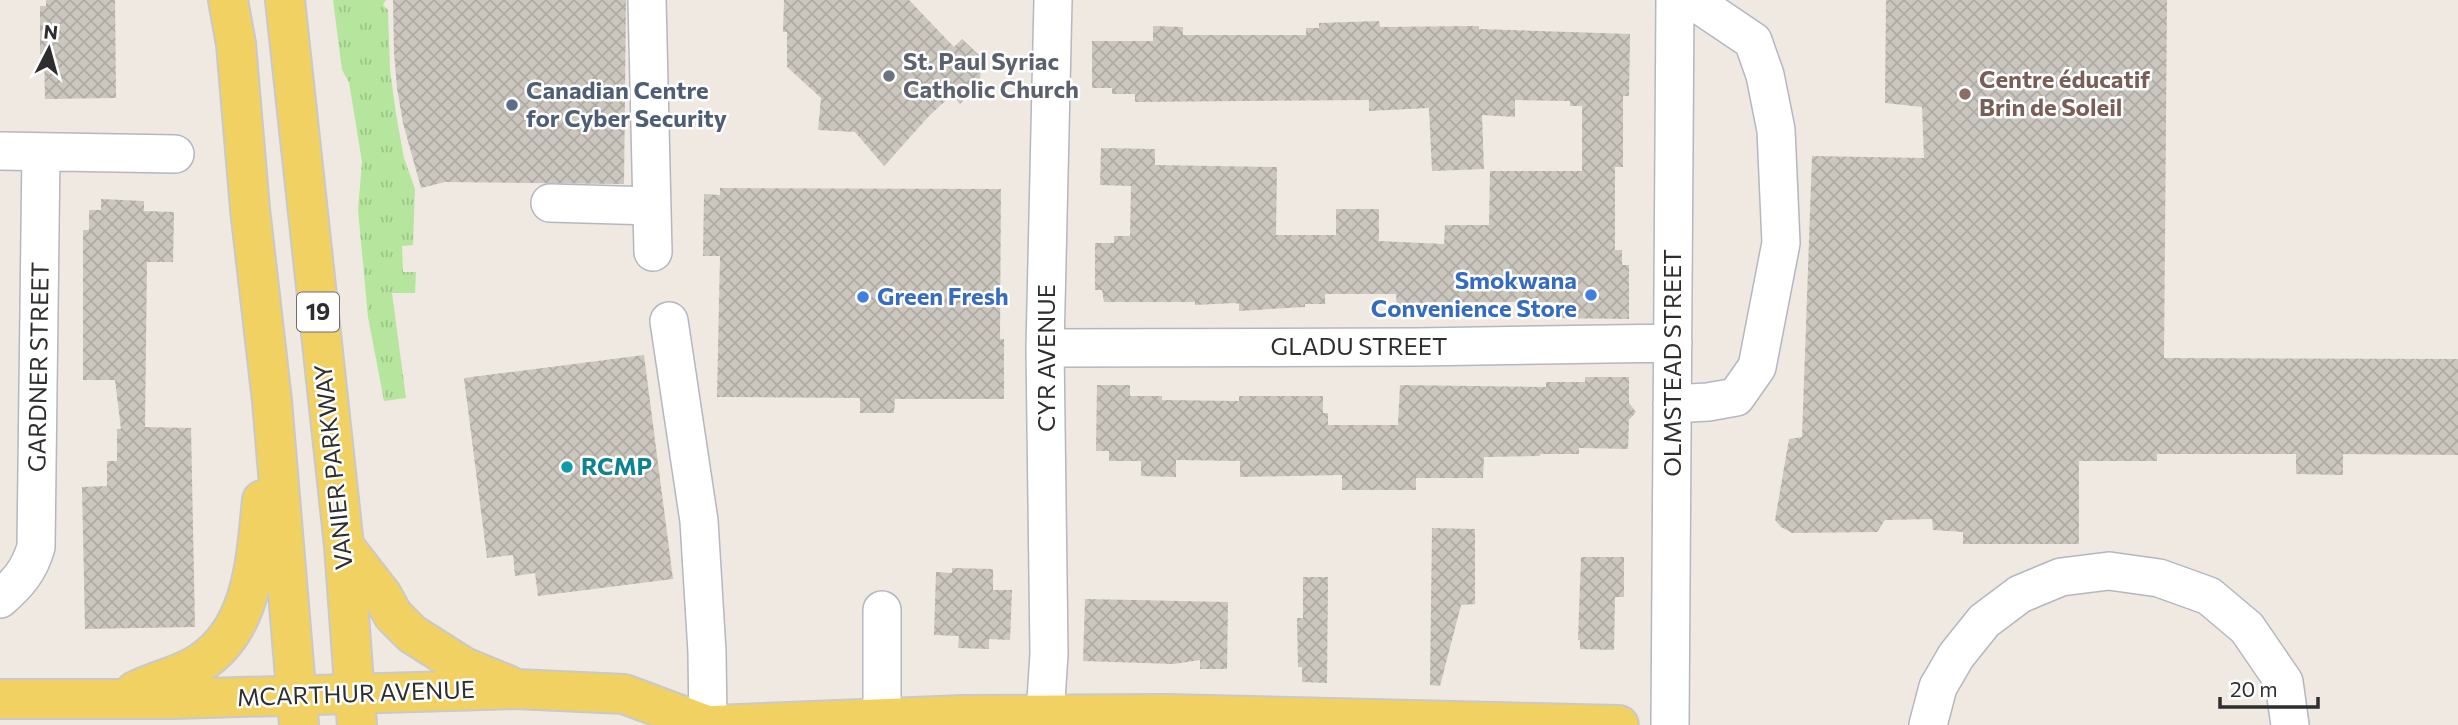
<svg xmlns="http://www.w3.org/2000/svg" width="2458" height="725" viewBox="0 0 2458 725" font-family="Commissioner,sans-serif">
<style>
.grass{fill:url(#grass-tufts)}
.building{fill:url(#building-cross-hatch)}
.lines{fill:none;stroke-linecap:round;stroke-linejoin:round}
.minor-casing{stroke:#b4b7c1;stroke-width:40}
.major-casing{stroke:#c9c9c9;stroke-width:42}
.minor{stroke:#fff;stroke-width:37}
.major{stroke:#f2d163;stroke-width:38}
.worship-dot{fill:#6b7280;stroke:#fff;stroke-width:2.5}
.education-dot{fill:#8d6e63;stroke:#fff;stroke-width:2.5}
.service-dot{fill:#5c6f8a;stroke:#fff;stroke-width:2.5}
.shop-dot{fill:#3f7fe0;stroke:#fff;stroke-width:2.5}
.culture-dot{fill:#0f9aa8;stroke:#fff;stroke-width:2.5}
.labels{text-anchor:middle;stroke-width:5;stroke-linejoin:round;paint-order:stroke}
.shield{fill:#fff;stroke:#6d6d6d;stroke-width:2}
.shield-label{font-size:23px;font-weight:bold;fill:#2e2e2e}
.worship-label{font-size:24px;font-weight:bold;fill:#5b616d;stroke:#fff;text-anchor:start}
.education-label{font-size:24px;font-weight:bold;fill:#785e54;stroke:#fff;text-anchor:start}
.service-label{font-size:24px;font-weight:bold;fill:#4e5e75;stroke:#fff;text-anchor:start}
.shop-label{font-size:24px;font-weight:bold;fill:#366cbe;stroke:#fff;text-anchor:end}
.street-label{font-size:24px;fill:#2e2e2e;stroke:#fff}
.culture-label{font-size:24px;font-weight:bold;fill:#0d838f;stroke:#fff;text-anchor:start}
</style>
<defs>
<pattern id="grass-tufts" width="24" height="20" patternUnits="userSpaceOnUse" patternTransform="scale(1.75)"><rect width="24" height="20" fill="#b6e59e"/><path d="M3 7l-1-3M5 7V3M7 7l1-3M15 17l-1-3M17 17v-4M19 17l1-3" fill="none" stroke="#9dc588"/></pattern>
<pattern id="building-cross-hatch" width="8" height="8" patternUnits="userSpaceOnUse" patternTransform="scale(1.75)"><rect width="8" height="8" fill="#cbc7bf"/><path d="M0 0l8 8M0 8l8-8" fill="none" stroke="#afaba4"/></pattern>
</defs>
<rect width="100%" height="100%" fill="#efe9e1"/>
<path class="grass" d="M 333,0 L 386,0 L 383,5 L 388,10 L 390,70 L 396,114 L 404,158 L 415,189 L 413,245 L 402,246 L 403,272 L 416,272 L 415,293 L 392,293 L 406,398 L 384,401 L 368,317 L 358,210 L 362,162 L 349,82 L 342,70 Z"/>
<path class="building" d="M 46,0 L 115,0 L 116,98 L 45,99 L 44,54 L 40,54 L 40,6 L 46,6 Z
M 393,0 L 626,0 L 624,184 L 445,182 L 421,188 L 403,123 L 397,88 L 394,52 Z
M 784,0 L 909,0 L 954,47 L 962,39 L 981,57 L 980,84 L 960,104 L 952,95 L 930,115 L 884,166 L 855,132 L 818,130 L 821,98 L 787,67 L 787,32 L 783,32 Z
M 1886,0 L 2167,0 L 2164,358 L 2458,359 L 2458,455 L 2343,454 L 2343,475 L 2296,474 L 2296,454 L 2157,454 L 2157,461 L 2079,461 L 2079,544 L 1963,544 L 1963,532 L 1933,530 L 1932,519 L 1885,520 L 1877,532 L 1792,533 L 1781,527 L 1775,520 L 1789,439 L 1802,437 L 1812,156 L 1924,158 L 1922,107 L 1885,103 Z
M 1379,21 L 1380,27 L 1479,26 L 1479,29 L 1630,34 L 1629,96 L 1623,96 L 1623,167 L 1615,167 L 1615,250 L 1622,250 L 1622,265 L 1629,265 L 1629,319 L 1554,318 L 1554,302 L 1425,302 L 1425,310 L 1397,309 L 1396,294 L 1325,294 L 1325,304 L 1305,304 L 1305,307 L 1239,311 L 1239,304 L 1235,303 L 1195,305 L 1195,302 L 1104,302 L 1102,290 L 1095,290 L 1095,243 L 1114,243 L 1114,236 L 1130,236 L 1131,186 L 1100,185 L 1101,148 L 1155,149 L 1155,165 L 1277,167 L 1276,235 L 1336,235 L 1336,209 L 1379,209 L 1379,241 L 1444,244 L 1445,225 L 1489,225 L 1490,171 L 1582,171 L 1582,106 L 1570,106 L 1570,101 L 1515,100 L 1515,117 L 1482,115 L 1484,169 L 1432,171 L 1429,108 L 1369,111 L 1369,100 L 1135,102 L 1135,94 L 1112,94 L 1112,88 L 1092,88 L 1092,41 L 1153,41 L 1153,26 L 1183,27 L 1183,35 L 1306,35 L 1306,28 L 1319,28 L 1319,23 Z
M 720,188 L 1001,189 L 1000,339 L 1004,339 L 1004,399 L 895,399 L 894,413 L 860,413 L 860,398 L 717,397 L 720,256 L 703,256 L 704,194 L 720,195 Z
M 101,199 L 144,201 L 144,211 L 174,212 L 173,262 L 147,262 L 145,427 L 191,428 L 195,627 L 85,629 L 82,487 L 107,486 L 107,461 L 117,461 L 117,429 L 121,429 L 115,380 L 83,380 L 83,230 L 89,230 L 89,210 L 101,210 Z
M 644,355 L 673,579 L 538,596 L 535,573 L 515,576 L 513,555 L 487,558 L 464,378 Z
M 1585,377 L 1629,377 L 1629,403 L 1636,412 L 1629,420 L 1628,449 L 1579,448 L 1579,454 L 1540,454 L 1540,456 L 1484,457 L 1483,478 L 1416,478 L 1416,490 L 1342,490 L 1342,475 L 1240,477 L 1240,461 L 1176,460 L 1176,477 L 1141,476 L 1141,461 L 1109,461 L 1109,451 L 1096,451 L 1097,385 L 1130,385 L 1130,396 L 1162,396 L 1162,400 L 1239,401 L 1239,396 L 1323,396 L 1323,413 L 1328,413 L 1328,425 L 1398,425 L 1400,385 L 1546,387 L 1546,382 L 1585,382 Z
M 1432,528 L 1475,529 L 1475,604 L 1461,605 L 1440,686 L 1430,685 Z
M 1581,557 L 1624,557 L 1624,597 L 1615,597 L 1614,650 L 1580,649 L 1580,640 L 1578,640 Z
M 952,568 L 993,569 L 993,590 L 1012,590 L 1010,640 L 989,639 L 989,649 L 958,648 L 959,636 L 934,635 L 936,572 L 952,573 Z
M 1303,577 L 1328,577 L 1327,683 L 1302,682 L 1302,667 L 1298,667 L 1297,618 L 1303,618 Z
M 1085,599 L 1228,602 L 1227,669 L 1200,669 L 1200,660 L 1174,664 L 1083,661 Z"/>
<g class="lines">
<g class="minor-casing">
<path id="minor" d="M 647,0 L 653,252
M 0,151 L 175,154
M 550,203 L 652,206
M 669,321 L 699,521 L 707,652 L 708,725
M 1045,348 L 1416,347 L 1673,343
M 1672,404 L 1708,402 L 1736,397 L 1757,367 L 1781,243 L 1776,130 L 1765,75 L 1753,41 L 1692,0
M 0,599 C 18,583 29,571 36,547 L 41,152
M 1045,715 L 1049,654 L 1045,348 L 1053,0
M 882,718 L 882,610
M 1670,725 L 1675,0
M 1928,725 L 1938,687 L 1956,656 L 1984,621 L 2020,594 L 2061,577 L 2109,571 L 2159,578 L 2209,596 L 2247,628 L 2284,682 L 2290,725"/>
</g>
<g class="major-casing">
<path id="major" d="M 228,0 L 236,44 L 250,209 L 272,401 L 299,725
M 285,0 L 344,546 L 357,725
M 344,546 L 382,595 L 393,615 L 412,634 L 464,667 L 508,685
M 135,691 C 157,680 180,676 200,663 C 254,629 256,557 262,500
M 0,699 L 174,699 L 516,689 L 624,694 L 707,725
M 714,725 L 963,715 L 1167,714 L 1619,725"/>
</g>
<use href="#minor" class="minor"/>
<use href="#major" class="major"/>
</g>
<circle class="worship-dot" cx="889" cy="76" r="7"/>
<circle class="education-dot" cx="1965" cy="94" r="7"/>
<circle class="service-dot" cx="512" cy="105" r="7"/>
<g class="shop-dot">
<circle cx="1591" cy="295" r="7"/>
<circle cx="863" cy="297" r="7"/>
</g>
<circle class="culture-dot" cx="567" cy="467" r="7"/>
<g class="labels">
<rect class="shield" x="297" y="292.5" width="42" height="39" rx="5"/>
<g class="shield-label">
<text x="318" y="320">19</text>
</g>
<g class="worship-label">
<text x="903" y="70">St. Paul Syriac<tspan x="903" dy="28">Catholic Church</tspan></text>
</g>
<g class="education-label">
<text x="1979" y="88">Centre éducatif<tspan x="1979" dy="28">Brin de Soleil</tspan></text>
</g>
<g class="service-label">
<text x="526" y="99">Canadian Centre<tspan x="526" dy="28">for Cyber Security</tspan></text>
</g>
<g class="shop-label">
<text x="1577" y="289">Smokwana<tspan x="1577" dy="28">Convenience Store</tspan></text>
<text x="877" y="305" text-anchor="start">Green Fresh</text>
</g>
<g class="street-label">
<text x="1359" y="355">GLADU STREET</text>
<text transform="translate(1047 358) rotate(-90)" y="8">CYR AVENUE</text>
<text transform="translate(1673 363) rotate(-90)" y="8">OLMSTEAD STREET</text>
<text transform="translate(39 367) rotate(-89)" y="8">GARDNER STREET</text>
<text transform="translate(334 467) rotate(-96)" y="8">VANIER PARKWAY</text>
<text transform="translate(356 694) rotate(-2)" y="8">MCARTHUR AVENUE</text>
</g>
<g class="culture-label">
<text x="581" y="475">RCMP</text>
</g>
</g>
<g transform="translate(49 49) rotate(6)" stroke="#ffffff" stroke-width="5" paint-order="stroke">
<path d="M0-5L12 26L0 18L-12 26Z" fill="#2e2e2e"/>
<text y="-10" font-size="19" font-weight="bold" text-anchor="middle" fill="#2e2e2e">N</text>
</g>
<path d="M2220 697v10h98v-10" fill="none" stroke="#2e2e2e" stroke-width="3.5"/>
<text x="2230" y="697" font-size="21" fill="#2e2e2e" stroke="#ffffff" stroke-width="5" paint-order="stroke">20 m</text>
</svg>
